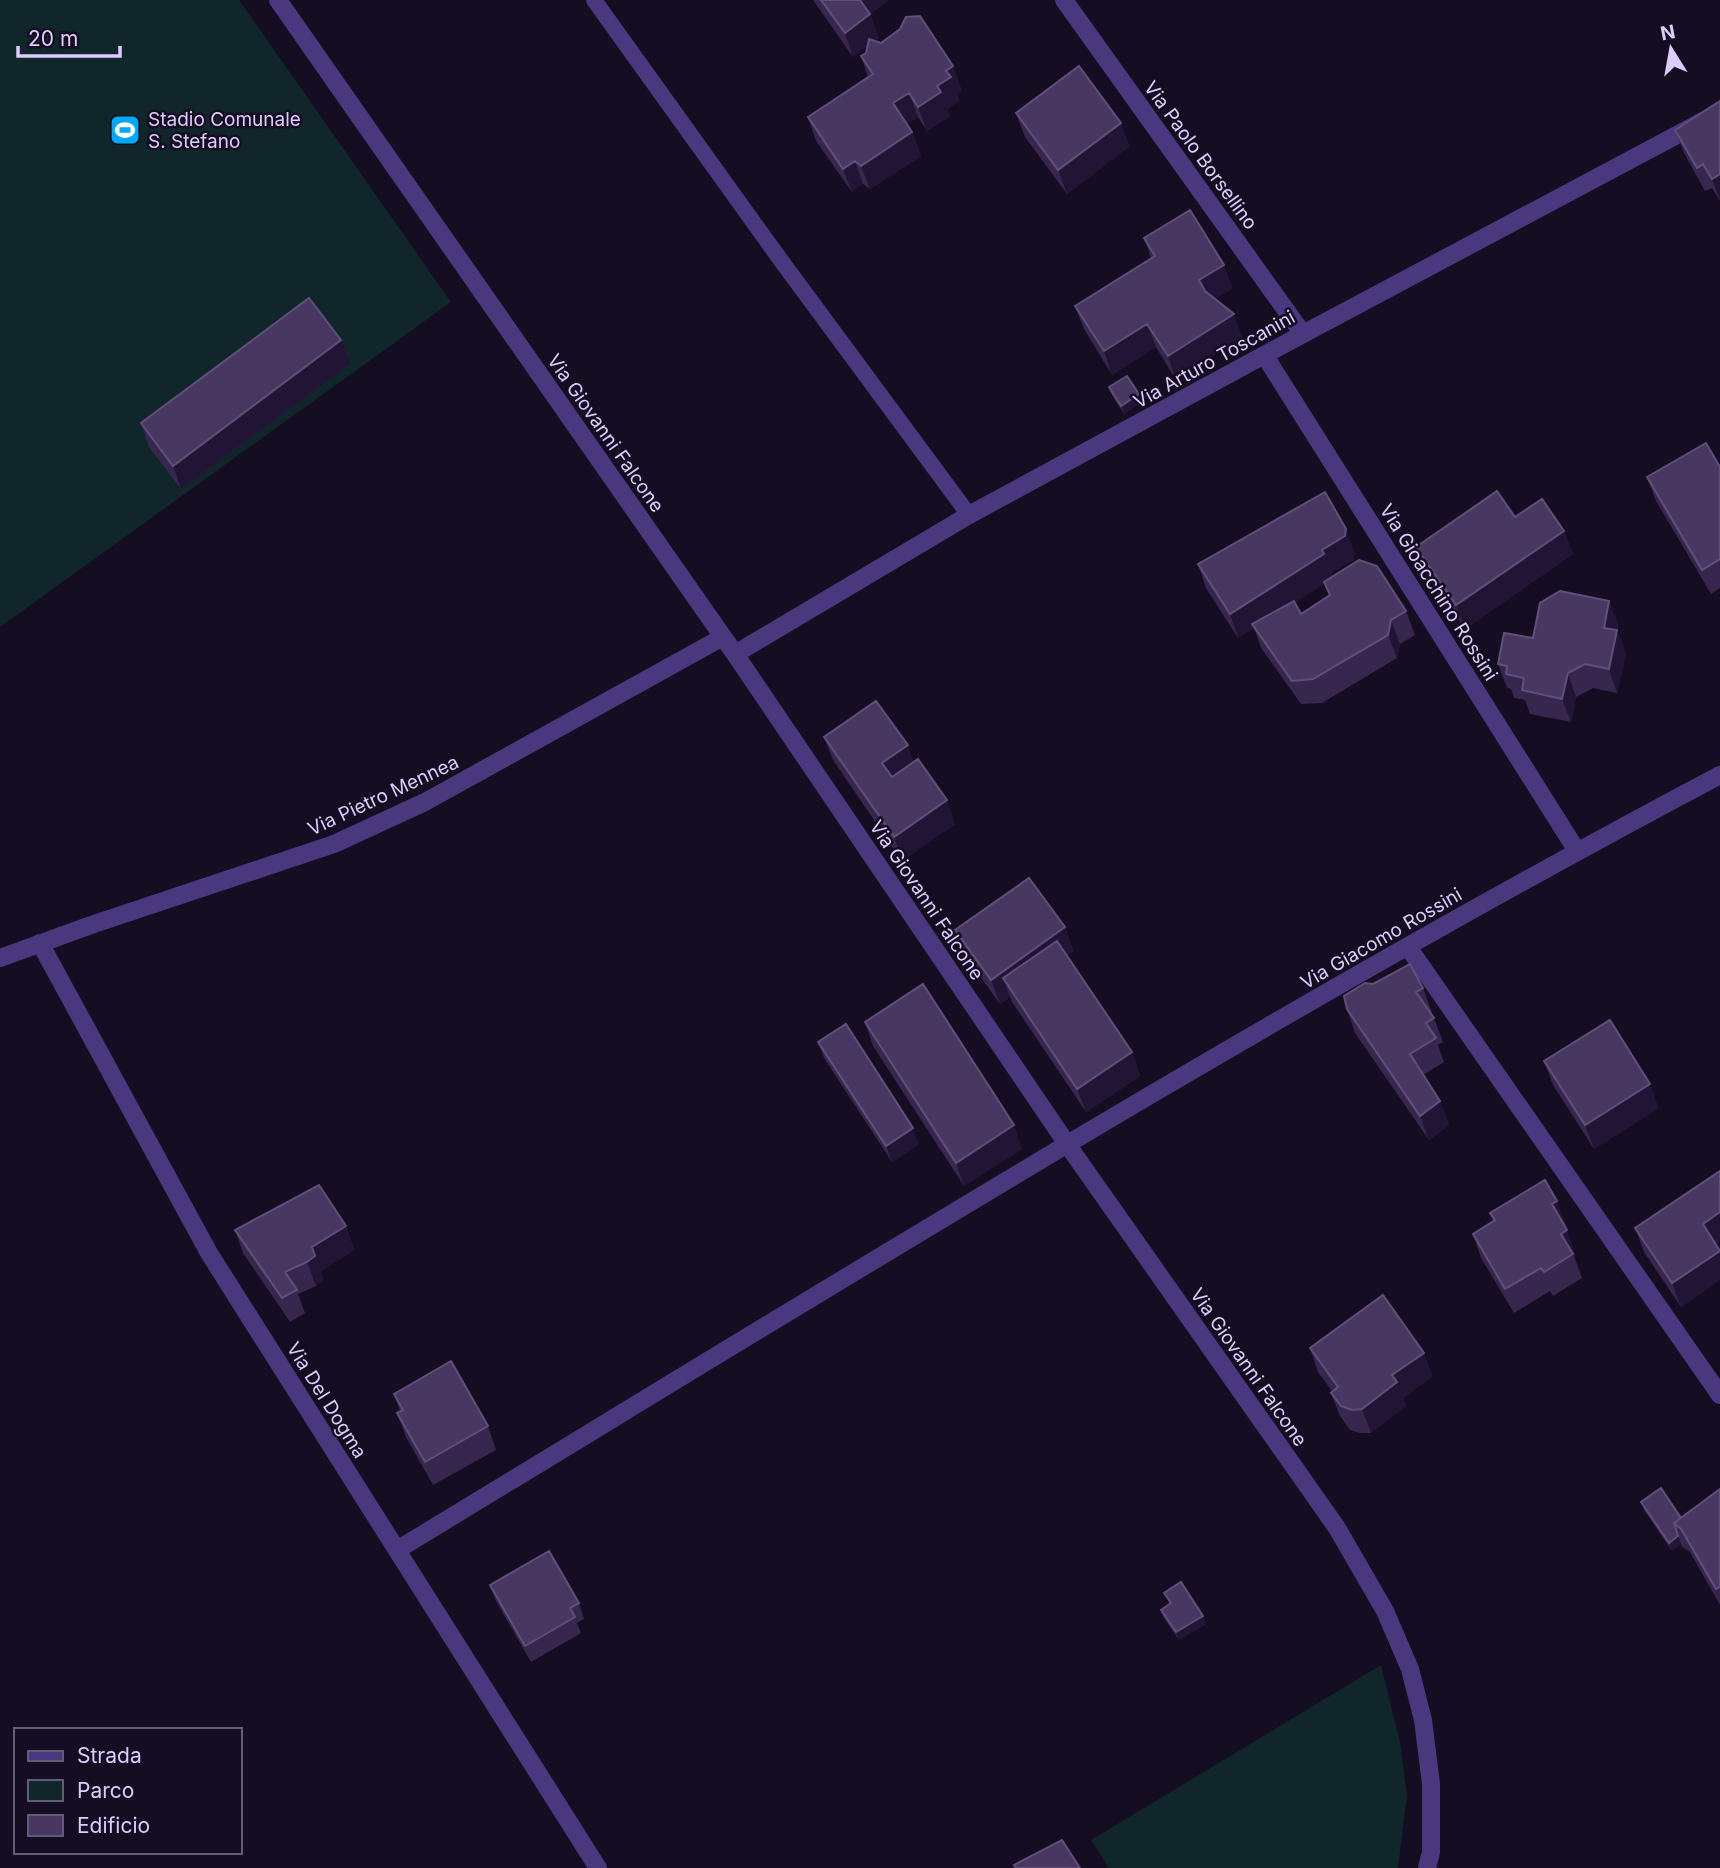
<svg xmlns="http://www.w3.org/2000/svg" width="1720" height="1868" viewBox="0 0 1720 1868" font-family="Inter,sans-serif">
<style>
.green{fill:#10262a}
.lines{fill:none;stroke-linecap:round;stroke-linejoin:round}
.service{stroke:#4a387f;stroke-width:16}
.minor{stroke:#4a387f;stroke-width:18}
.wall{fill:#37264e;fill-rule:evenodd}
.shaded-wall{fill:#221434}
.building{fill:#483861;stroke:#604f7a;stroke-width:2}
.labels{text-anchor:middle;stroke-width:5;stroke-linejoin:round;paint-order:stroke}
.poi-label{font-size:19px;fill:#ddcdff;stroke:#150d21;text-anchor:start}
.street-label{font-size:19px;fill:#ddcdff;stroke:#150d21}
</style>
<rect width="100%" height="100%" fill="#150d21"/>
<path class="green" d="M 0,0 L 239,0 L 451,302 L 0,627 Z
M 1381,1665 L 1400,1742 L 1407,1795 L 1398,1868 L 1109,1868 L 1091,1840 Z"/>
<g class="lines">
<path class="service" d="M 594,0 L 777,255 L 969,515"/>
<path class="minor" d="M 278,0 L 735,654 L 1067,1144 L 1337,1528 L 1385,1611 L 1410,1669 L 1423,1720 L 1431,1784 L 1431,1852 L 1427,1868
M 1064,0 L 1303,334
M 1265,356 L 1577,851
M 735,654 L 969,515 L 1303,334 L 1720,112
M 40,943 L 209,1253 L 598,1868
M 1408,947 L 1720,1395
M 0,958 L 91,925 L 334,844 L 425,802 L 723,637
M 397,1550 C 834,1285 1268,1014 1720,775"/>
</g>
<path class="wall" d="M 813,0 L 889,0 L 870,14 L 879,38 L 874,41 L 962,90 L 957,94 L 959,101 L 947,109 L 950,116 L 927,131 L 918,117 L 907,124 L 912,132 L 921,156 L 870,189 L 863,184 L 852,192 L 816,141 L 808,117 L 868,77 L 861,56 L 866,53 L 867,46 L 853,57 Z
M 1720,101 L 1720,201 L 1712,188 L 1705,191 L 1684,153 L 1675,130 Z
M 1016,113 L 1130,146 L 1067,194 L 1025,137 Z
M 1144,238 L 1233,288 L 1215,299 L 1242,337 L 1176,380 L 1156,347 L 1112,375 L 1084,329 L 1075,306 L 1151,258 Z
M 350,364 L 181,489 L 149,447 L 141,423 Z
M 1109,387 L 1139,394 L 1142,402 L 1124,414 L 1112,395 Z
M 1720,467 L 1720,588 L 1711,594 L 1656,501 L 1647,477 Z
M 1515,517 L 1564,531 L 1573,554 L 1465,629 L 1424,571 L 1416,547 Z
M 1355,553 L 1353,560 L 1331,573 L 1332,577 L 1406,611 L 1415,635 L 1400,644 L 1397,658 L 1322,703 L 1301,704 L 1261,648 L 1254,628 L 1238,638 L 1206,588 L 1198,564 ZM 1325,583 L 1329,595 L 1301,614 L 1295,602 Z
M 1609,601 L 1618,624 L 1617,630 L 1626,654 L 1617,693 L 1593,688 L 1576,697 L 1571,722 L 1530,714 L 1525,700 L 1514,698 L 1511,689 L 1507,688 L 1498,664 L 1533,638 Z
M 824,737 L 914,762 L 955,824 L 902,861 L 833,760 Z
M 1065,927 L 1073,951 L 1067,956 L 1132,1052 L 1140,1076 L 1086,1112 L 1012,1002 L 1010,997 L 1000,1004 L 964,954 L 955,930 Z
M 1423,988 L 1432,1012 L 1430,1013 L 1434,1018 L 1443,1042 L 1438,1045 L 1444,1062 L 1423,1075 L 1440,1101 L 1449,1125 L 1429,1140 L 1355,1033 L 1347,1009 Z
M 865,1022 L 1022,1149 L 964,1186 L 873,1046 Z
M 818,1042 L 919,1144 L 892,1162 L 824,1058 Z
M 1544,1061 L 1659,1108 L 1594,1149 L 1553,1085 Z
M 1720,1171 L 1720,1241 L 1716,1244 L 1720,1250 L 1720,1280 L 1681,1307 L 1644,1252 L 1635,1228 Z
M 1490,1213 L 1566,1225 L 1564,1226 L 1575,1254 L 1574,1256 L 1582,1278 L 1553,1296 L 1550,1291 L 1514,1313 L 1481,1258 L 1473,1234 L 1493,1222 Z
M 346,1226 L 354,1250 L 321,1271 L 323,1280 L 316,1286 L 298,1294 L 305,1313 L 290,1322 L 243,1253 L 235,1230 Z
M 1310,1348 L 1433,1376 L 1403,1398 L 1406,1406 L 1371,1433 L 1360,1433 L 1350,1430 L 1340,1416 L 1331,1393 L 1332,1391 L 1318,1372 Z
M 394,1394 L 488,1426 L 496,1450 L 433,1485 L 406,1437 L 397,1413 L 400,1411 Z
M 1720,1489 L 1720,1605 L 1690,1552 L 1682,1547 L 1681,1544 L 1672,1551 L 1644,1510 L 1641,1502 L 1681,1518 Z
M 490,1585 L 579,1603 L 584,1619 L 577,1623 L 581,1633 L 531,1662 L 496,1601 Z
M 1164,1593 L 1203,1616 L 1206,1624 L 1179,1640 L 1164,1618 L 1161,1610 L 1170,1604 Z"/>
<path class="shaded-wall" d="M 858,0 L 889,0 L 864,18 Z
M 870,14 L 879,38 L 853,57 L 845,33 Z
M 953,66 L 962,90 L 957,94 L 959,101 L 947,109 L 950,116 L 927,131 L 918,107 L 937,86 L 946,71 Z
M 909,93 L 918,117 L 902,127 L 893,103 Z
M 1121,123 L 1130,146 L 1067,194 L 1058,170 Z
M 912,132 L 921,156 L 870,189 L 861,166 Z
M 855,161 L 863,184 L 852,192 L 843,169 Z
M 1720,174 L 1720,200 L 1712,179 Z
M 1224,265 L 1233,288 L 1207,304 L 1199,280 Z
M 1234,314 L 1242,337 L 1176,380 L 1168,356 Z
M 1147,324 L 1156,347 L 1112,375 L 1104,351 Z
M 341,340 L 350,364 L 181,489 L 173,466 Z
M 1139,394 L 1142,402 L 1124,414 L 1121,406 Z
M 1346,529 L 1355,553 L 1353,560 L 1331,573 L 1333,578 L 1255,628 L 1252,624 L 1254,628 L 1238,638 L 1230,614 L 1322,550 Z
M 1564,531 L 1573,554 L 1465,629 L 1456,605 Z
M 1609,601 L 1618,624 L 1612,651 L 1604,628 Z
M 1391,620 L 1400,644 L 1397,658 L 1388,635 Z
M 1617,630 L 1626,654 L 1617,693 L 1609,669 Z
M 1568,673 L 1576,697 L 1571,722 L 1562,699 Z
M 908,745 L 916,769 L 891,786 L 882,763 Z
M 947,800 L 955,824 L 902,861 L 894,837 Z
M 1065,927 L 1073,951 L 1013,994 L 1003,978 L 1010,997 L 1000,1004 L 991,980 Z
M 1132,1052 L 1140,1076 L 1086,1112 L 1077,1089 Z
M 1650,1084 L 1659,1108 L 1594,1149 L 1585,1125 Z
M 1440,1101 L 1449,1125 L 1429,1140 L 1420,1116 Z
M 1014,1125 L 1022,1149 L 964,1186 L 956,1163 Z
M 913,1128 L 919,1144 L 892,1162 L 886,1146 Z
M 1557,1201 L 1566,1225 L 1560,1228 L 1552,1204 Z
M 1720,1212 L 1720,1241 L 1711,1247 L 1703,1224 Z
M 346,1226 L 354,1250 L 321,1271 L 323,1280 L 316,1286 L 307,1262 L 312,1247 Z
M 1567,1230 L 1575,1254 L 1574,1256 L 1561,1234 Z
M 1720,1251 L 1720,1280 L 1681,1307 L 1672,1283 Z
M 1424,1353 L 1433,1376 L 1403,1398 L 1406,1406 L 1371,1433 L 1362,1409 L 1392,1375 Z
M 1678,1536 L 1681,1544 L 1672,1551 L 1669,1543 Z
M 1203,1616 L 1206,1624 L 1179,1640 L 1176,1632 Z"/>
<path class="building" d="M 821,0 L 860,0 L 870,14 L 845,33 Z
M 920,16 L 953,66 L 946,71 L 951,77 L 937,86 L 941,92 L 918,107 L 909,93 L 893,103 L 912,132 L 861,166 L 855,161 L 843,169 L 808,117 L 873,74 L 861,56 L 866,53 L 869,39 L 881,43 L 900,29 L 906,17 Z
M 1079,66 L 1121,123 L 1058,170 L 1016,113 Z
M 1720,101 L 1720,174 L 1712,179 L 1703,164 L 1697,168 L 1675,130 Z
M 1190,210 L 1224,265 L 1199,280 L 1205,291 L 1234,314 L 1168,356 L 1147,324 L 1104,351 L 1075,306 L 1155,256 L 1144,238 Z
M 309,298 L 341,340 L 173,466 L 141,423 Z
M 1127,376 L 1139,394 L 1121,406 L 1109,387 Z
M 1706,443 L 1720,467 L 1720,559 L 1702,570 L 1647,477 Z
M 1497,491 L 1515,517 L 1542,499 L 1564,531 L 1456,605 L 1416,547 Z
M 1325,492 L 1346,529 L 1345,536 L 1322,550 L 1324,554 L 1230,614 L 1198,564 Z
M 1359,560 L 1377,566 L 1406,611 L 1391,620 L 1388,635 L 1313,679 L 1292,681 L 1252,624 L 1294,601 L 1301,614 L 1330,595 L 1324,582 Z
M 1560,591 L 1609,601 L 1604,628 L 1617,630 L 1609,669 L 1585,664 L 1568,673 L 1562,699 L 1522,690 L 1524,678 L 1506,674 L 1507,666 L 1498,664 L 1504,633 L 1533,638 L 1540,603 Z
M 876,701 L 908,745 L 882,763 L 892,777 L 918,759 L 947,800 L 894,837 L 824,737 Z
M 1029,878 L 1065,927 L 991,980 L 955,930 Z
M 1057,941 L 1132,1052 L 1077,1089 L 1003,978 Z
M 1410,964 L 1423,988 L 1416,992 L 1434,1018 L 1426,1023 L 1436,1038 L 1410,1054 L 1440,1101 L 1420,1116 L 1347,1009 L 1344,996 L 1365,983 L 1373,984 Z
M 923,984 L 1014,1125 L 956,1163 L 865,1022 Z
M 1610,1020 L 1650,1084 L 1585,1125 L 1544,1061 Z
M 846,1024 L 913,1128 L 886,1146 L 818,1042 Z
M 1720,1171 L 1720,1212 L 1703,1224 L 1720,1251 L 1672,1283 L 1635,1228 Z
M 1545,1180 L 1557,1201 L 1552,1204 L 1567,1230 L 1561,1234 L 1573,1254 L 1544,1272 L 1541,1268 L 1505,1289 L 1473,1234 L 1495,1220 L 1490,1213 Z
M 319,1185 L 346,1226 L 312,1247 L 315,1256 L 307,1262 L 285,1272 L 297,1290 L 282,1298 L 235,1230 Z
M 1383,1295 L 1424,1353 L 1392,1375 L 1397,1382 L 1362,1409 L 1352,1410 L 1341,1406 L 1331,1393 L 1338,1387 L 1310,1348 Z
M 451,1361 L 488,1426 L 425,1462 L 397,1413 L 403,1410 L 394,1394 Z
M 1661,1488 L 1681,1518 L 1674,1523 L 1678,1536 L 1669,1543 L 1641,1502 Z
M 1720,1489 L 1720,1587 L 1716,1589 L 1681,1529 L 1674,1523 Z
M 549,1551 L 579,1603 L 570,1608 L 575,1617 L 525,1646 L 490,1585 Z
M 1181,1582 L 1203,1616 L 1176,1632 L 1161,1610 L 1171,1603 L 1164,1593 Z
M 1062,1840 L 1080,1868 L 1016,1868 L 1014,1865 Z"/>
<defs>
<g id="stadium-square" transform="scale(1.575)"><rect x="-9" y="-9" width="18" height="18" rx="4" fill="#01a8f6" stroke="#150d21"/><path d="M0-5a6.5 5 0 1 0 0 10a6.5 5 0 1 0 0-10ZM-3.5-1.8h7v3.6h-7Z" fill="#fff"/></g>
</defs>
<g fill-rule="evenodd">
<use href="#stadium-square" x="125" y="130"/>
</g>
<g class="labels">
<g class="poi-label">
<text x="148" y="126">Stadio Comunale<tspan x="148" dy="22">S. Stefano</tspan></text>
</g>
<g class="street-label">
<text transform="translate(1201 155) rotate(54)" y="7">Via Paolo Borsellino</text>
<text transform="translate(1214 359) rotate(-29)" y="7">Via Arturo Toscanini</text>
<text transform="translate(606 433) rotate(55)" y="7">Via Giovanni Falcone</text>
<text transform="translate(1439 592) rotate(58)" y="7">Via Gioacchino Rossini</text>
<text transform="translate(383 795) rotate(-25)" y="7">Via Pietro Mennea</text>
<text transform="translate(927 900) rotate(56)" y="7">Via Giovanni Falcone</text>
<text transform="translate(1381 938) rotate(-30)" y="7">Via Giacomo Rossini</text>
<text transform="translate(1249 1367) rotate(55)" y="7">Via Giovanni Falcone</text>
<text transform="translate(327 1400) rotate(58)" y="7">Via Del Dogma</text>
</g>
</g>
<rect x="14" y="1728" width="228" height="126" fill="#150d21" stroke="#655a7a" stroke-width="2"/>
<rect x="28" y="1751" width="35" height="10" fill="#4a387f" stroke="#655a7a" stroke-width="2"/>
<text x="77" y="1763" font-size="21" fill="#ddcdff">Strada</text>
<rect x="28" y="1780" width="35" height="21" fill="#10262a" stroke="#655a7a" stroke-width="2"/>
<text x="77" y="1798" font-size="21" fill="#ddcdff">Parco</text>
<rect x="28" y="1815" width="35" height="21" fill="#483861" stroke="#655a7a" stroke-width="2"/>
<text x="77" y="1833" font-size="21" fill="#ddcdff">Edificio</text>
<g transform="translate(1671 49) rotate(349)" stroke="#150d21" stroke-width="5" paint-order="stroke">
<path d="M0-5L12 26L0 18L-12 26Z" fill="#ddcdff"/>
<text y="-10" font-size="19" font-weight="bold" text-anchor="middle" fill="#ddcdff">N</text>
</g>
<path d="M18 46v10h102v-10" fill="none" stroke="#ddcdff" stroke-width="3.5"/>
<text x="28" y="46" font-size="21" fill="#ddcdff" stroke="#150d21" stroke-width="5" paint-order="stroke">20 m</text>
</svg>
